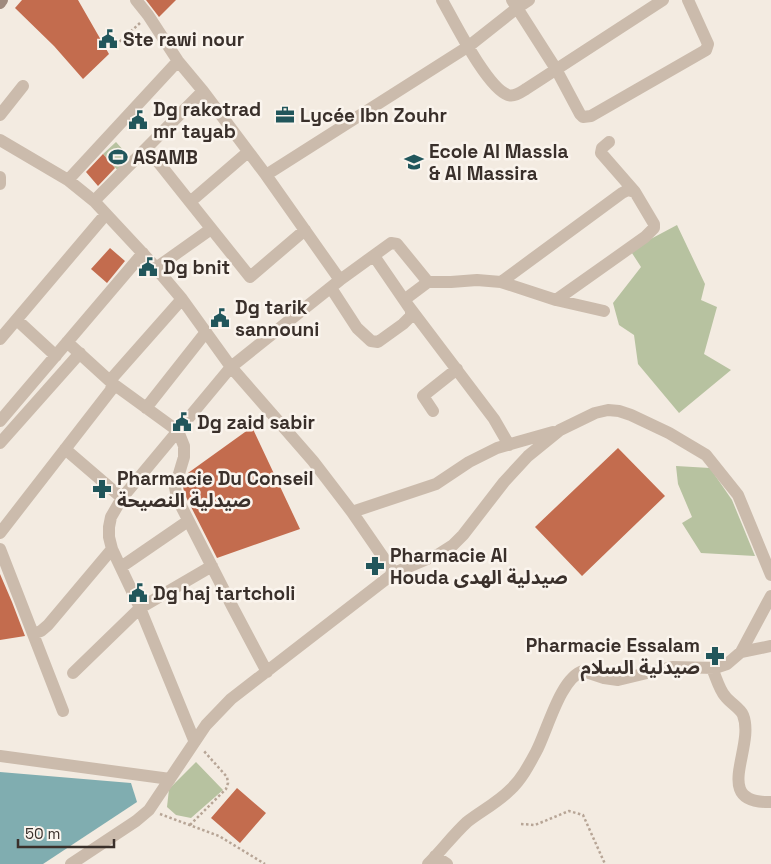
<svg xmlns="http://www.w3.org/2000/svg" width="771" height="864" viewBox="0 0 771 864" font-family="'Space Grotesk','Noto Sans Arabic',sans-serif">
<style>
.green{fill:#b7c2a0}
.water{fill:#80adb0}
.building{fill:#c36c4e}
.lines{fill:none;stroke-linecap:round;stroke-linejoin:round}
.path{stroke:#b7a596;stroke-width:2.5;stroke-dasharray:2.5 2.5;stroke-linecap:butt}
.street{stroke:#cbbbac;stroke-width:12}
.secondary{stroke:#9f8a7d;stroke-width:12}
.labels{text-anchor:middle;stroke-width:5;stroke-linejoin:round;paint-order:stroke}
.poi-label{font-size:19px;font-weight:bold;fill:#3a302b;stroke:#faf4ed;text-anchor:start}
</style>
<rect width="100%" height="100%" fill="#f3ebe1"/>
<path class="green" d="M 116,142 L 133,161 L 120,173 L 103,154 Z
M 677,225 L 705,284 L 701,300 L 717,307 L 704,354 L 731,370 L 679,413 L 638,364 L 634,335 L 619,325 L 613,303 L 641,267 L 630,250 Z
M 676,466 L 710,468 L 732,500 L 755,556 L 701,553 L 682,523 L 692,517 L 678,484 Z
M 196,762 L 223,790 L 191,818 L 176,815 L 167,807 L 169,789 Z"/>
<path class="water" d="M 0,772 L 131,783 L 137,802 L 43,864 L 0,864 Z"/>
<path class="building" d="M 22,0 L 78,0 L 109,54 L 83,79 L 54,46 L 15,8 Z
M 146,0 L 176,0 L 159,17 Z
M 103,154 L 115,168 L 98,186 L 86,172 Z
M 110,248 L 125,261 L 107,283 L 91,269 Z
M 252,427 L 300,529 L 217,558 L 185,495 L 183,487 L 188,473 Z
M 618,448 L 665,496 L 582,576 L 535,527 Z
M 0,574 L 12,602 L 25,636 L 0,640 Z
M 237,788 L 266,813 L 240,843 L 211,818 Z"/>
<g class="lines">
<path class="path" d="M 116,45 L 140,23
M 160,814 L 219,836 L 265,864
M 521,824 L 535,825 L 569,811 L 583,815 L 605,864
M 190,825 L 226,789 L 228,783 L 227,777 L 203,750"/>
<path class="street" d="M 136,0 L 148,15 L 178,61 L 203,91 L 266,175 L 340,280
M 442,0 C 454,21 487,88 508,95 C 515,97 521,92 526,89 L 663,0
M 512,0 L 556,69 L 580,114 L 583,117 L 591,116 L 706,50 L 708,44 L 688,0
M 0,115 L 23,86
M 0,140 L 68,180 L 94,201 L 149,260 L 182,299 L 231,367 L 313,461 L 352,512 L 394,573 L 439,554 L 453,545 L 463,535 L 504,482 L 528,456 L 560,430 L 595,413 L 608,410 L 619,411 L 631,415 L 669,433 L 706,455 L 738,495 L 771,575
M 609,142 L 602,148 L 601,153 L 635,192
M 147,148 L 190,202 L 248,152
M 266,175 L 469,46 L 517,8 L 529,0
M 0,177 L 0,184
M 68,180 L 178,61
M 94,201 L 203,91
M 190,202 L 250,277 L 305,230
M 156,268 L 211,229
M 428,282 L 404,300 L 494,419 L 509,445
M 501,282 L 622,193 L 628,190 L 635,192 L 654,224 L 654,228 L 645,237 L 556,300
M 331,288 L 357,328 L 371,341 L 378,342 L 403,324 L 411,316 L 411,310 L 374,256
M 17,320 L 56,356
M 0,339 L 106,214
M 67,342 L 112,383 L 178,431 L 184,446 L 184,457 L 175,487 L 177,498 L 232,606 L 267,672
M 146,408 L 206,332
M 433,411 L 423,396 L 457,369
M 0,421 L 143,253
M 0,443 L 80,353
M 65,449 L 122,498
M 352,512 L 436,484 L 469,462 L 497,448 L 553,432
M 0,533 L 111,390 L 113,377 L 182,299
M 0,549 L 63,711
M 121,567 L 188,521
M 771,596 L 741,652 L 771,646
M 33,634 L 41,631 L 48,625 L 112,549
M 712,668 C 716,677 719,689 725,696 C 730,703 740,708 743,715 C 756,748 710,804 771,802
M 73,673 L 140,608 L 212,566
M 194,740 L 140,608 L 112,549 L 109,537 L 109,527 L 111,517 L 122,498 L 231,367 L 340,280 L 391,243 L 397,244 L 428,282 L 451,282 L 477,280 L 501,282 L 556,300 L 604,311
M 0,756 L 170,779
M 435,856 L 447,864
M 71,864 L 136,821 L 149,810 L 206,725 L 231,699 L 394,573
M 428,864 C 441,851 453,835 467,822 C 481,811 497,803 510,790 C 521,780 529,765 536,752 C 547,732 560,678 583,671 L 604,678 L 618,680 L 672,667 L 715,668 L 727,664 L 741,652"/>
<path class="secondary" d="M 0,3 L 2,0"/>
</g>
<defs>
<g id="civic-bare" transform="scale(1.5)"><path d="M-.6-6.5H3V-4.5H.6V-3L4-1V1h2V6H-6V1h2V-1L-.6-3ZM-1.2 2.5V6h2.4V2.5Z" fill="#21565b" stroke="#faf4ed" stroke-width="2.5" paint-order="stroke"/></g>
<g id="office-bare" transform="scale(1.5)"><path d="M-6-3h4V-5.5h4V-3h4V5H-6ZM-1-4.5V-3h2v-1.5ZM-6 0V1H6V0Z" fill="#21565b" stroke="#faf4ed" stroke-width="2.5" paint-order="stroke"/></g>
<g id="stadium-bare" transform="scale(1.5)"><path d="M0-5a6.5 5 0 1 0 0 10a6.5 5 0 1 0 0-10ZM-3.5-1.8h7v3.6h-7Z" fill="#21565b" stroke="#faf4ed" stroke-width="2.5" paint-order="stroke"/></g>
<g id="school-bare" transform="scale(1.5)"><path d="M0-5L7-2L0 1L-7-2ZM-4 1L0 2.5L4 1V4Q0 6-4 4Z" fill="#21565b" stroke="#faf4ed" stroke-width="2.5" paint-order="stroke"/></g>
<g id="pharmacy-bare" transform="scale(1.5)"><path d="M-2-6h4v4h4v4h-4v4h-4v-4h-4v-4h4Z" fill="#21565b" stroke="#faf4ed" stroke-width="2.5" paint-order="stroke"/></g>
</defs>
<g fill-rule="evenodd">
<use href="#civic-bare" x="108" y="39"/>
<use href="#office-bare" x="285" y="115"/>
<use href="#civic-bare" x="138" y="120"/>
<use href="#stadium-bare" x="118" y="157"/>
<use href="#school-bare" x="414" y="162"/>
<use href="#civic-bare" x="148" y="267"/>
<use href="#civic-bare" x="220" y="318"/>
<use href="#civic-bare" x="182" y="422"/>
<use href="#pharmacy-bare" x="102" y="489"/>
<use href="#pharmacy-bare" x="375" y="566"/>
<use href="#civic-bare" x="138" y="593"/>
<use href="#pharmacy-bare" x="715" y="656"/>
</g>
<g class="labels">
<g class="poi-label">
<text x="123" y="46">Ste rawi nour</text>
<text x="153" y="116">Dg rakotrad<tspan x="153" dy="22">mr tayab</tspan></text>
<text x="300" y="122">Lycée Ibn Zouhr</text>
<text x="429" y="158">Ecole Al Massla<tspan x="429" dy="22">&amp; Al Massira</tspan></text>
<text x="133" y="164">ASAMB</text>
<text x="163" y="274">Dg bnit</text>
<text x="235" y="314">Dg tarik<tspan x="235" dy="22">sannouni</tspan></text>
<text x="197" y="429">Dg zaid sabir</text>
<text x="117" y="485">Pharmacie Du Conseil<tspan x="117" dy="22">صيدلية النصيحة</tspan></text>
<text x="390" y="562">Pharmacie Al<tspan x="390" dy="22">Houda صيدلية الهدى</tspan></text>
<text x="153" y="600">Dg haj tartcholi</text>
<text x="700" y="652" text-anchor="end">Pharmacie Essalam<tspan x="700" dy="22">صيدلية السلام</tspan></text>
</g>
</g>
<path d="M18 839v8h96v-8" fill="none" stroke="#3a302b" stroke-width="2.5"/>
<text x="25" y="839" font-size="15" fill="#3a302b" stroke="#faf4ed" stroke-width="4" paint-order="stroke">50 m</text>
</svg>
